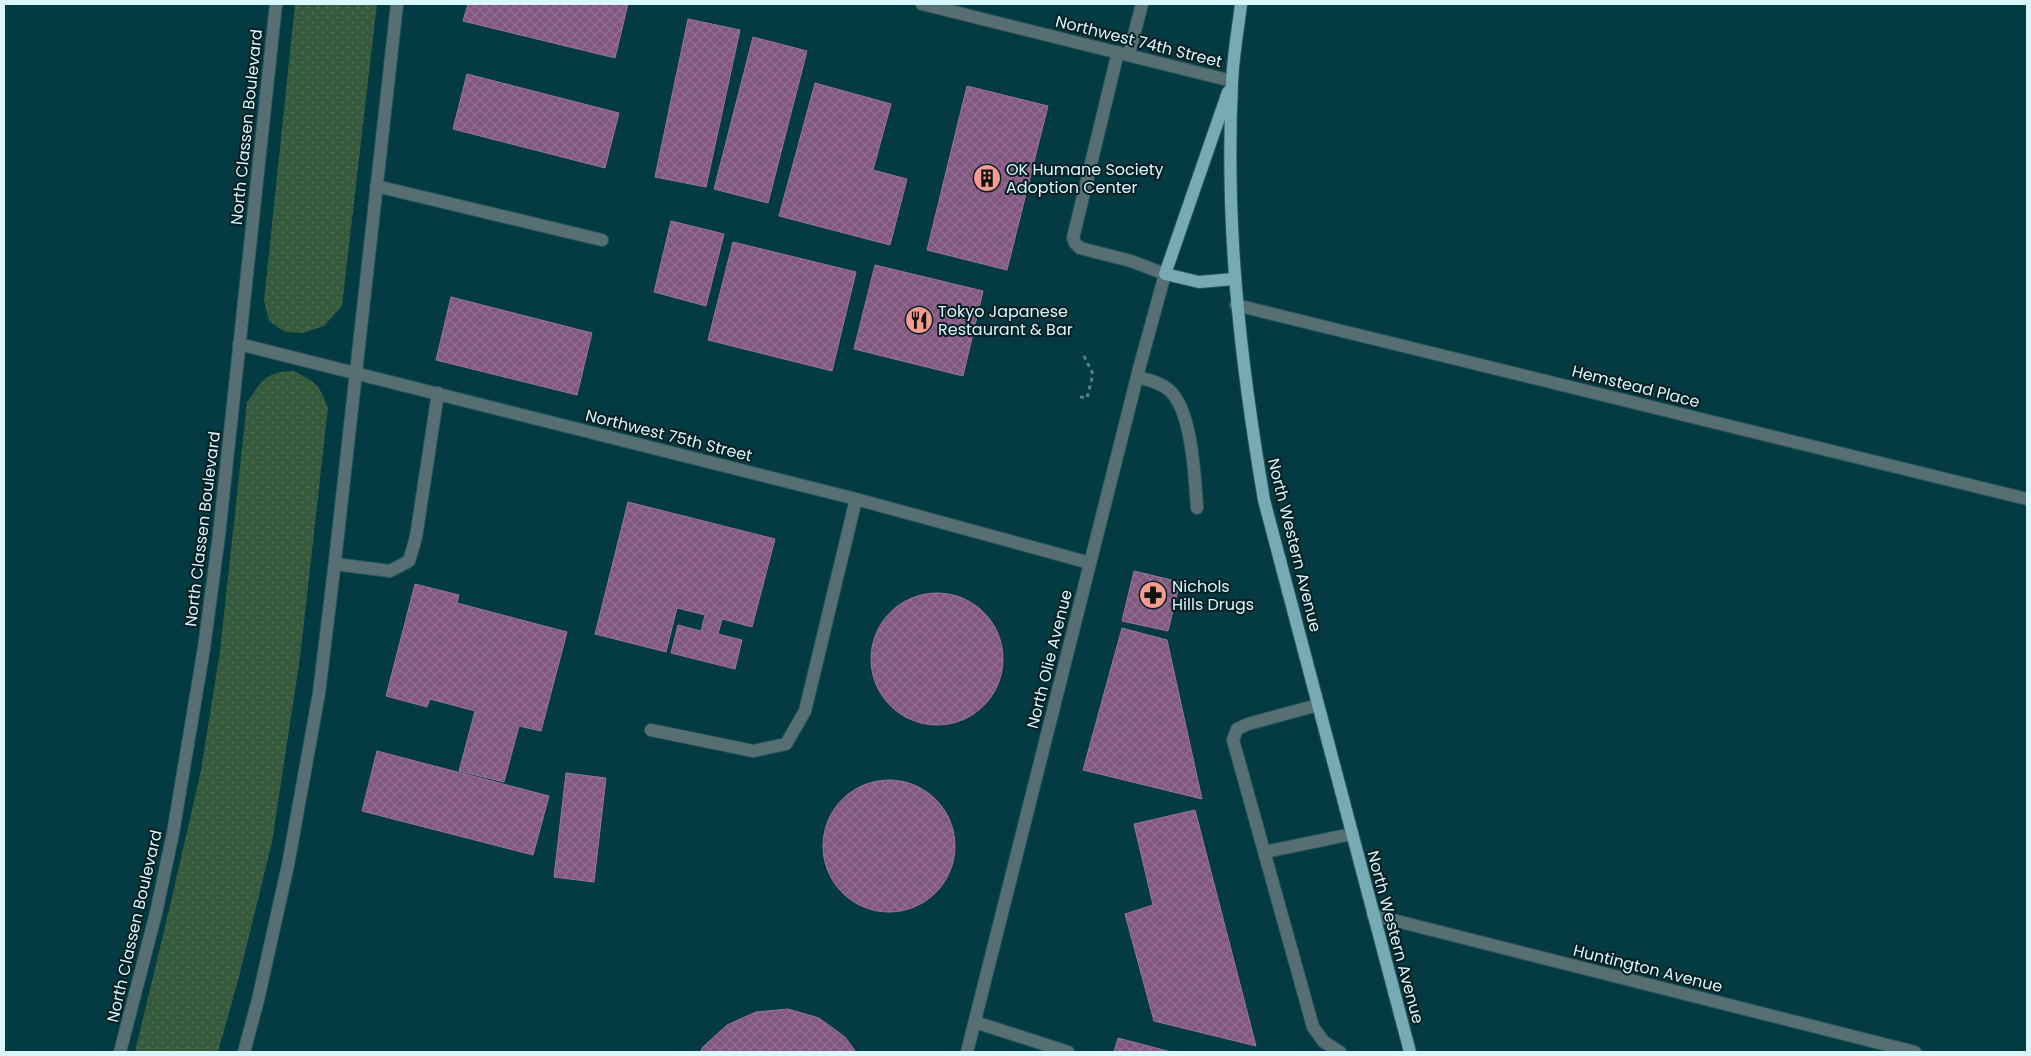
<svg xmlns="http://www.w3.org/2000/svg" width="2031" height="1056" viewBox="0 0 2031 1056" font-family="Poppins,sans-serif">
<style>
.grass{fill:url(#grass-dots)}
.building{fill:url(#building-cross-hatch);stroke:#997496}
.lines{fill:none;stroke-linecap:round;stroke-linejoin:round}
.minor-casing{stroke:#26585f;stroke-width:14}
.major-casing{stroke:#26585f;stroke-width:14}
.path{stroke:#538087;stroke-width:3;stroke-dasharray:4 4;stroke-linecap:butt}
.minor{stroke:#576f73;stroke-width:12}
.major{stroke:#77abb4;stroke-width:12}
.labels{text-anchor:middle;stroke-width:4;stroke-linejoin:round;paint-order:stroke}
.street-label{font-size:16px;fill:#d9f8fd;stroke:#041e22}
.poi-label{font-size:16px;fill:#d9f8fd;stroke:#041e22;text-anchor:start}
</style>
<defs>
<pattern id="grass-dots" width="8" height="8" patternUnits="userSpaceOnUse" patternTransform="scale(1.25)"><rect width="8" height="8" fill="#365a3c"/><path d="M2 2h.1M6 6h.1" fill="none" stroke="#527259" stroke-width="1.8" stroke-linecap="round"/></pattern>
<pattern id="building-cross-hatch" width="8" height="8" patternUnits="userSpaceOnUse" patternTransform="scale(1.25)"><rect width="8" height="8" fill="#81567f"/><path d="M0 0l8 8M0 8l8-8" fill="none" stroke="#926f92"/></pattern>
</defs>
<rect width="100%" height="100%" fill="#043a41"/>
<path class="grass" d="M 295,4 L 377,4 L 342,306 L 324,326 L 303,333 L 285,332 L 269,321 L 264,301 Z
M 294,371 C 317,383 319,384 328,408 L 300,658 L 272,842 L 239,977 L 218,1052 L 135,1052 L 172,897 L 201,770 L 220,651 L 247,402 C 263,380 265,372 294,371 Z"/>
<path class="building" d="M 468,4 L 628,4 L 615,58 L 463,21 Z
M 688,19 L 740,30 L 706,187 L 655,177 Z
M 753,37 L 807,51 L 768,203 L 714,189 Z
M 467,74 L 619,113 L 605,168 L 453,129 Z
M 815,83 L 891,104 L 873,170 L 907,179 L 890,245 L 779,216 Z
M 967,86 L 1048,106 L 1007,270 L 927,250 Z
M 671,221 L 724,234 L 706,306 L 654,292 Z
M 733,242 L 856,272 L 832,371 L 708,340 Z
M 875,265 L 983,291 L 963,376 L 854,349 Z
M 451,297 L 592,333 L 577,395 L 436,360 Z
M 628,502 L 775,539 L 752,627 L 722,619 L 718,634 L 742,640 L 735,669 L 671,653 L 678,625 L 701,631 L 705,615 L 677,608 L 666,652 L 595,634 Z
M 1134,571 L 1180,582 L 1168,631 L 1122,621 Z
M 415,584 L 459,595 L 457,603 L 567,632 L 541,731 L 519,726 L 504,782 L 459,771 L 475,711 L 430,699 L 427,707 L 386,696 Z
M871 659a66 66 0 1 1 132 0a66 66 0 1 1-132 0Z
M 1122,628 L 1167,640 L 1202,799 L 1083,770 Z
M 377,751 L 549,796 L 533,855 L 362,811 Z
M 566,773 L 606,778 L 594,882 L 554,877 Z
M823 846a66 66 0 1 1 132 0a66 66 0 1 1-132 0Z
M 1195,810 L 1256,1046 L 1154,1021 L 1125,914 L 1153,905 L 1134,824 Z
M 788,1009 L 819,1018 L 845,1037 L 856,1052 L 700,1052 L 703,1047 L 727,1025 L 756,1012 Z
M 1118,1038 L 1171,1052 L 1114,1052 Z"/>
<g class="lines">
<g class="minor-casing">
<path id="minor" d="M 922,4 L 1232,81
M 1129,54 L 1142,4
M 376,186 L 602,240
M 1236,305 L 2027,499
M 239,344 L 856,499 L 1090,563
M 1137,377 C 1148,380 1160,382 1169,390 C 1192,409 1195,479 1197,508
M 335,564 L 390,571 L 409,561 L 416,537 L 438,393
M 1318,705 L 1248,724 L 1237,729 L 1233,740 L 1313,1027 L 1324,1042 L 1340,1052
M 651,730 L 753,751 L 786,744 L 805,711 L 856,499
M 1264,852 L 1352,834
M 1373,915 L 1915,1052
M 975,1022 L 1068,1052
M 120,1052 L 156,913 L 173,833 L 204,648 L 219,535 L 276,4
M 244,1052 L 258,1000 L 288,865 L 319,693 L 335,561 L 397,4
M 967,1052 L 1139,369 L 1165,274 L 1131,261 L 1080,248 L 1075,243 L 1073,238 L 1118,52"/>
</g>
<g class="major-casing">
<path id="major" d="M 1241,4 C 1238,30 1233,56 1232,83 C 1225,226 1240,359 1264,500 L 1410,1052
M 1228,92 L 1165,274 L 1199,282 L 1234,279"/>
</g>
<path class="path" d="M 1080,397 L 1087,398 L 1093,374 L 1082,352"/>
<use href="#minor" class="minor"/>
<use href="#major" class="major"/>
</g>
<defs>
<g id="building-disc" transform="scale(1.4375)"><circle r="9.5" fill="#f59c90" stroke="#041e22"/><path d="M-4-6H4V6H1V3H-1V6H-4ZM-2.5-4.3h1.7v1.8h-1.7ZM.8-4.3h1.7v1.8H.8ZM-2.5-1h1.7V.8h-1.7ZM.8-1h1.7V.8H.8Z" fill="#111"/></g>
<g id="restaurant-disc" transform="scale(1.4375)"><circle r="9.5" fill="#f59c90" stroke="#041e22"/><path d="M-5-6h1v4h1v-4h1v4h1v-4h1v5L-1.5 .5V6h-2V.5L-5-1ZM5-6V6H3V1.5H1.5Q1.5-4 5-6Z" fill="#111"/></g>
<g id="pharmacy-disc" transform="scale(1.4375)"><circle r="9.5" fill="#f59c90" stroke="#041e22"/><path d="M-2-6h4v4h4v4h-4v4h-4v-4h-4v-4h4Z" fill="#111"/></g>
</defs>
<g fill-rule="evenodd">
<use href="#building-disc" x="987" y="178"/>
<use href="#restaurant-disc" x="919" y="320"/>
<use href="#pharmacy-disc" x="1153" y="595"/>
</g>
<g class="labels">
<g class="street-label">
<text transform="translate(1139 41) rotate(14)" y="6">Northwest 74th Street</text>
<text transform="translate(246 127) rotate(-84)" y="6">North Classen Boulevard</text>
<text transform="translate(1636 386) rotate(14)" y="6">Hemstead Place</text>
<text transform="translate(669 435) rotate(14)" y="6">Northwest 75th Street</text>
<text transform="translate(202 529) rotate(-83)" y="6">North Classen Boulevard</text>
<text transform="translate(1295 545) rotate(76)" y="6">North Western Avenue</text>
<text transform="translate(1049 659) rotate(-76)" y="6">North Olie Avenue</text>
<text transform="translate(134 926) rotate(-77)" y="6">North Classen Boulevard</text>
<text transform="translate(1396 937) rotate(75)" y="6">North Western Avenue</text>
<text transform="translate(1648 968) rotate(14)" y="6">Huntington Avenue</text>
</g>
<g class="poi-label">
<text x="1006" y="175">OK Humane Society<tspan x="1006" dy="18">Adoption Center</tspan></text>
<text x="938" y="317">Tokyo Japanese<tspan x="938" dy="18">Restaurant &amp; Bar</tspan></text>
<text x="1172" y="592">Nichols<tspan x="1172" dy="18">Hills Drugs</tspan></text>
</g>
</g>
<rect width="2031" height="1056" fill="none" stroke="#d9f8fd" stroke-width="10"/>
</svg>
